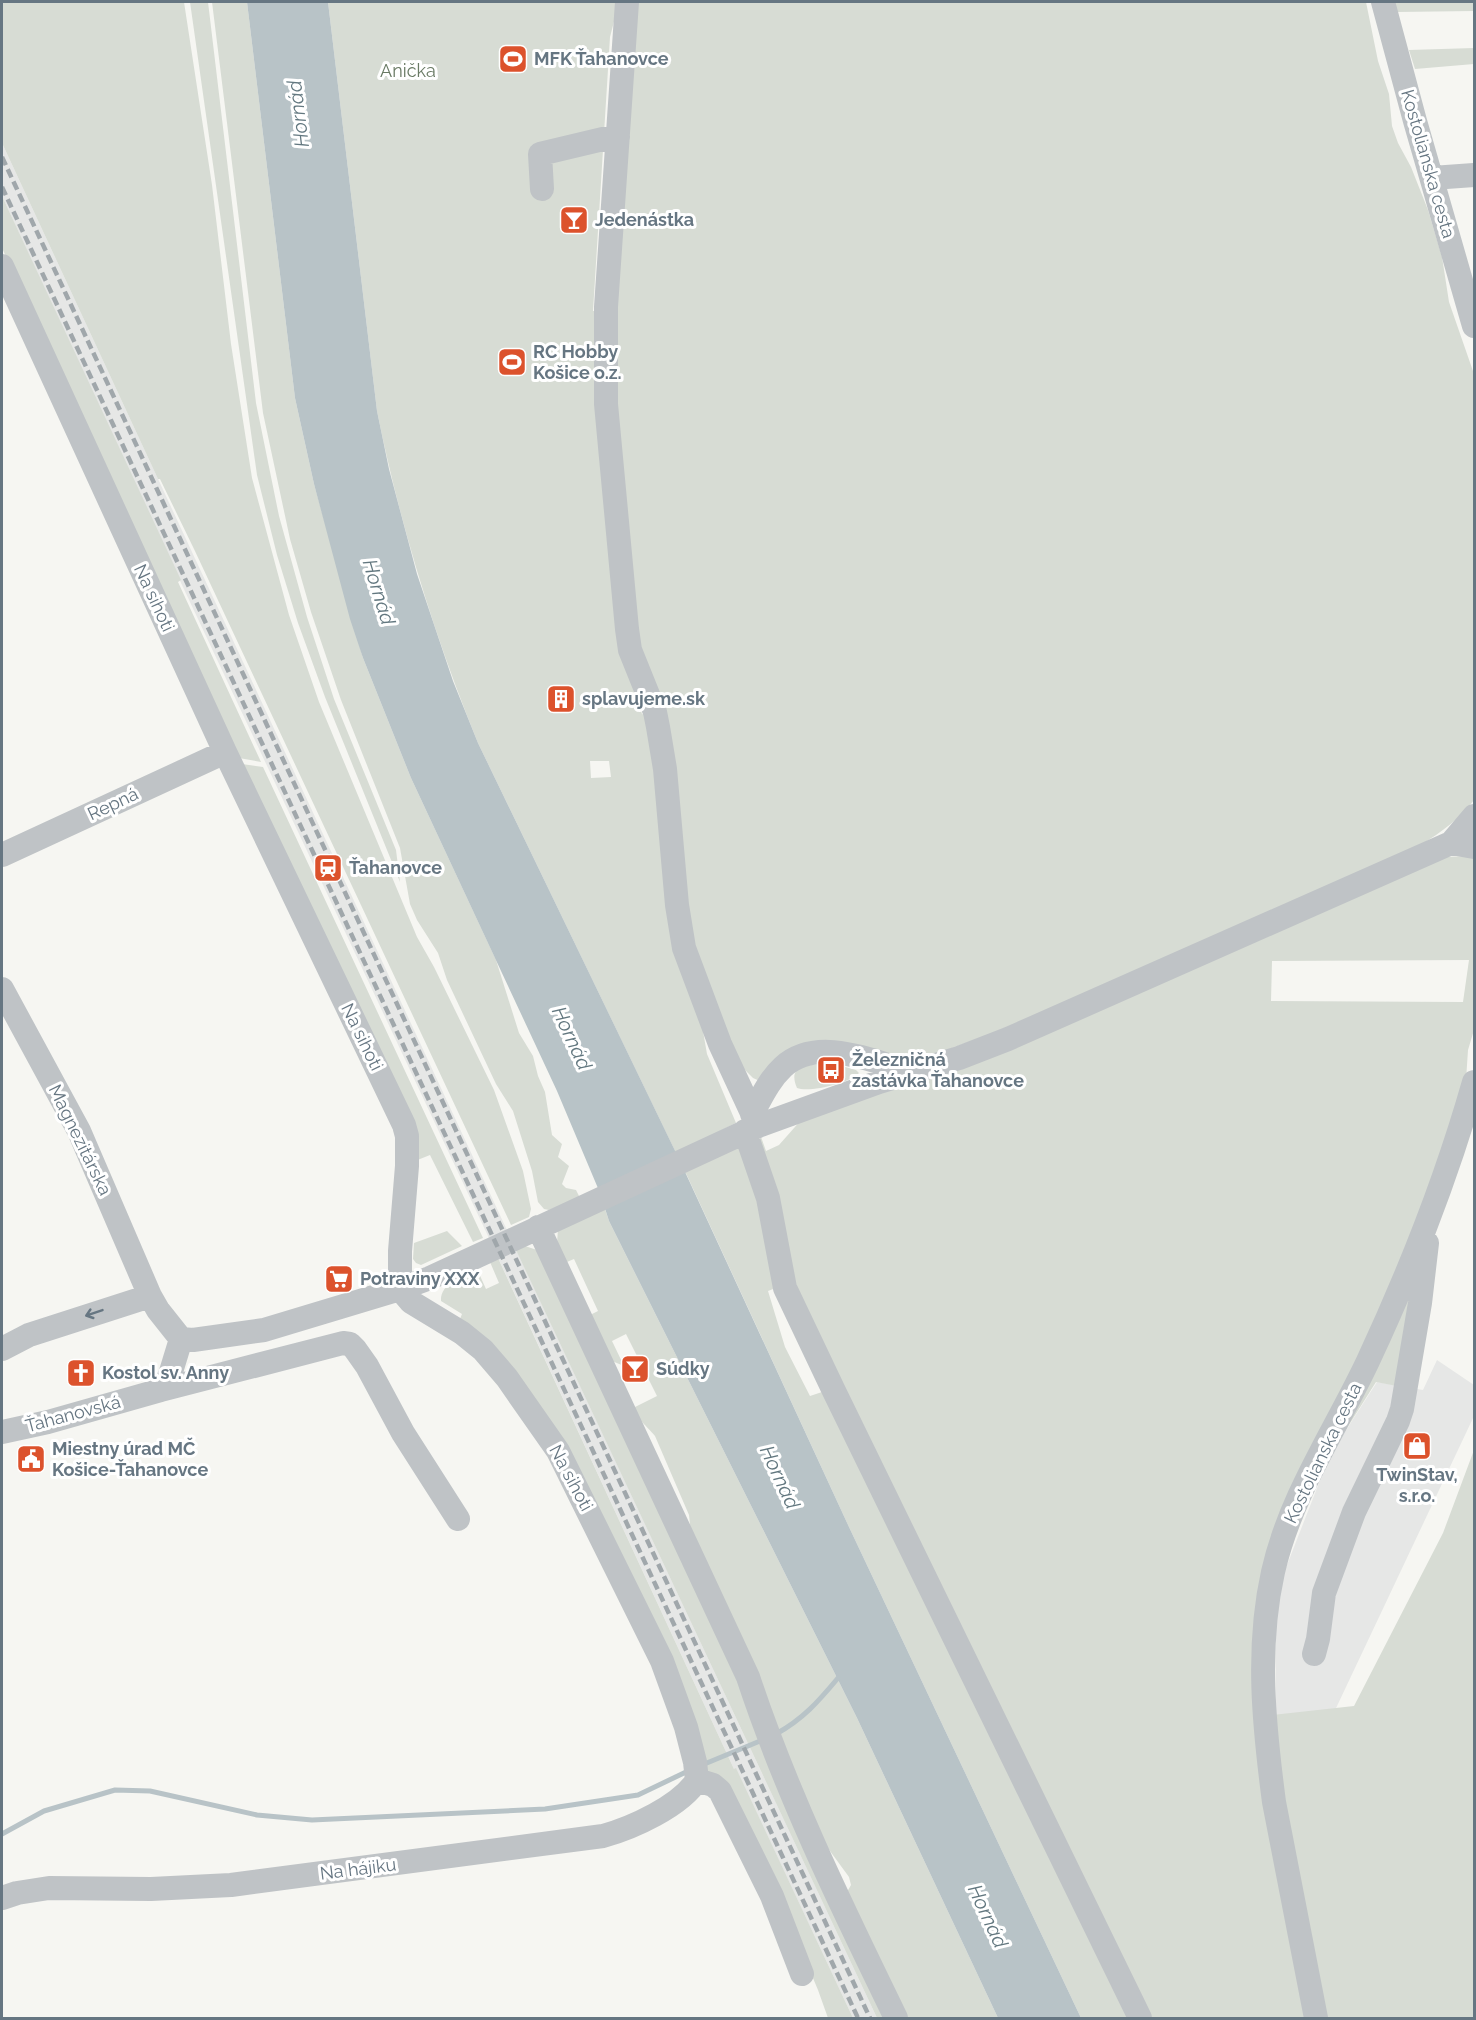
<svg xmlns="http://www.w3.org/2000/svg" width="1476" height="2020" viewBox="0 0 1476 2020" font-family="Raleway,sans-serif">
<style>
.built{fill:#e6e7e6}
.green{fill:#d7dcd4;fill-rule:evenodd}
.water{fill:#b8c3c7}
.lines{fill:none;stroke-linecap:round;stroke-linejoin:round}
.stream{stroke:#b8c3c7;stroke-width:5}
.minor{stroke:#bfc3c6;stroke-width:24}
.rail{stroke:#a0a7ab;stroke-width:4.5;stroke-dasharray:9 4.5;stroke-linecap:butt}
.oneway{stroke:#667682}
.labels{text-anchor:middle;stroke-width:6;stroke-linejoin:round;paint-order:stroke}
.poi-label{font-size:18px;font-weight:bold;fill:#667682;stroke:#fff;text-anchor:start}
.park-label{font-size:18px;fill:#697a64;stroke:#fff}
.street-label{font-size:18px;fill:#667682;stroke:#fff}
.water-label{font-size:20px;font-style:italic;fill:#62777f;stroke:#fff}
</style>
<rect width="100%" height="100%" fill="#f6f6f2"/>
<path class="built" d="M 2,143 L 506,1228 L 877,2018 L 853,2018 L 736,1769 L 734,1769 L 488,1236 L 112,436 L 2,196 Z
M 1437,1360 L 1474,1385 L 1474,1416 L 1320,1742 L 1276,1753 L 1276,1593 L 1330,1455 L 1377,1382 L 1423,1390 Z"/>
<path class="green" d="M 2,2 L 184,2 L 212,185 L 231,344 L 252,478 L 289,615 L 319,702 L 417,937 L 434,967 L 494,1090 L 523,1171 L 531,1209 L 529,1217 L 511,1225 L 194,549 L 160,479 L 158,479 L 2,143 Z
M 190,2 L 208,2 L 256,403 L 279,516 L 307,617 L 334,699 L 396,850 L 400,882 L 325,697 L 298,623 L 277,555 L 257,475 Z
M 212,2 L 247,2 L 295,398 L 314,484 L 363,658 L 411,778 L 496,960 L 519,1033 L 533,1056 L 538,1076 L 545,1092 L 552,1135 L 562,1144 L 558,1157 L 569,1166 L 562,1184 L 566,1188 L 576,1190 L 580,1198 L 549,1210 L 544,1209 L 538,1202 L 532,1171 L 513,1111 L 496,1084 L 447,980 L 438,953 L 417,920 L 410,904 L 400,848 L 341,700 L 311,612 L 290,539 L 263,413 Z
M 328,2 L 619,2 L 610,37 L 593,311 L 598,311 L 618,644 L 642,714 L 648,716 L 707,1054 L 736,1123 L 676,1153 L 478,743 C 434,635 400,525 377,411 ZM 590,761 L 609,761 L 611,777 L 591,778 Z
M 635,2 L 1366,2 L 1378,61 L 1389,94 L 1392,126 L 1398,143 L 1411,167 L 1428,210 L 1442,257 L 1449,302 L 1474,374 L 1474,800 C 1460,819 1441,832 1421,845 L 1014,1026 L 921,1059 L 906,1058 L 812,1042 C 786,1046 777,1063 762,1082 L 753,1078 L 737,1062 L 695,957 L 640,649 L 615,396 L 614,345 Z
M 1394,2 L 1474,2 L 1474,11 L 1397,12 Z
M 1474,48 L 1474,64 L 1415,69 L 1409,50 Z
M 2,196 L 181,580 L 178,582 L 261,762 L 239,758 L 2,248 Z
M 242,764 L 263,767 L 483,1238 L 473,1242 L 430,1155 L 415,1161 Z
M 1466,856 L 1474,857 L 1474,1030 L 1468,1050 L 1466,1080 L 1435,1179 L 1259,1598 L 1309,2018 L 1146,2018 L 800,1306 L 758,1155 L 760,1134 L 766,1151 L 779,1145 L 802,1119 L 1446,857 ZM 1469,960 L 1463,1002 L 1271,1001 L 1272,961 Z
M 824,1063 L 823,1072 L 836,1074 L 838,1065 L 856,1070 L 859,1073 C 850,1083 809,1093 797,1088 C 787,1065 807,1066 824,1063 Z
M 743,1144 L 781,1286 L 768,1291 L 785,1347 L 810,1396 L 825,1391 L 1133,2018 L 1081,2018 L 849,1527 L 684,1169 Z
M 604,1206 L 609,1221 L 857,1718 L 998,2018 L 901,2018 L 847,1892 L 851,1885 L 849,1877 L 822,1840 L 691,1534 L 689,1515 L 655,1436 C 645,1424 641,1423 633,1408 L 657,1396 L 626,1334 L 612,1341 L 624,1366 L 612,1361 L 586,1317 L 598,1311 L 574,1259 L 562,1264 L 557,1244 L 558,1228 Z
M 447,1231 L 462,1246 L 421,1265 L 416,1263 L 413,1259 L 414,1243 Z
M 525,1246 L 540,1251 L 892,2018 L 877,2018 L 516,1250 Z
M 498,1258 L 734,1769 L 736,1768 L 853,2018 L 828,2018 L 818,1990 L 789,1921 L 707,1775 L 626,1570 L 460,1319 L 462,1314 L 441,1301 C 440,1283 463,1277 477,1269 L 486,1289 L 499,1283 L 490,1262 Z
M 1412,1280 L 1402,1387 L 1376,1382 L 1330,1455 Z
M 1474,1450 L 1474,2018 L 1316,2018 L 1264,1716 L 1354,1706 L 1443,1533 Z"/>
<path class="water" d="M 247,2 L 328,2 L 377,411 L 389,469 L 417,574 L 453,681 L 478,743 L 680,1161 L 849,1527 L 1081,2018 L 998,2018 L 857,1718 L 609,1221 L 600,1193 L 557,1091 L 411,778 L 363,658 L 350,619 L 314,484 L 295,398 Z"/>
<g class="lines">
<path class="stream" d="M 776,1734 C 803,1719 818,1702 838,1678
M 702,1765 L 765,1739
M 2,1834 L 44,1811 L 115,1790 L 150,1791 L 257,1815 L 312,1820 L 545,1809 L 638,1795 L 686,1772"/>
<path class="minor" d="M 627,2 L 606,307 L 606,404 L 627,629 L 630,650 L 655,712 L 658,727 L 665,769 L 677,905 L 684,948 L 720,1044 L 758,1126
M 1383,2 L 1415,121 L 1474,326
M 1432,178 L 1474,175
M 542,189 L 540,154 L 603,139 L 618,137
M 2,266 L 225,752 L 404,1125 L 407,1136 L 407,1166 L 400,1251 L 400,1289 L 411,1302 L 462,1333 L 483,1350 L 507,1378 L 558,1451 L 662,1661 L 686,1727 L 695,1762 L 697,1780
M 1451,843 L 1474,847
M 2,855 L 225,752
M 2,989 L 79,1131 L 150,1296 L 158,1310 L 181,1339 L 193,1340 L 264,1330 L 400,1289 L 430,1278 L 758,1126 L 879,1082 L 959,1058 L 1008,1039 L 1451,843 L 1474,816
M 752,1114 C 761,1098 769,1080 783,1067 C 818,1035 873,1062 911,1072
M 745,1131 L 768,1198 L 785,1288 L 833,1389 L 1140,2018
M 538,1227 L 748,1677 C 787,1795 842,1907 896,2018
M 2,1349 L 29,1335 L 150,1296
M 161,1390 L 343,1343 L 350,1344 L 355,1349 L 367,1366 L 403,1433 L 458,1519
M 2,1432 L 48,1422 L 161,1390 L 170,1375 L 181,1339
M 1314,1654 L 1318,1639 L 1324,1593 L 1354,1512 L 1398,1421 L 1402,1409 L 1420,1303 L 1427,1243
M 697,1780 L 713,1785 L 720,1791 L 772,1896 L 802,1974
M 2,1898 L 17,1893 L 49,1888 L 151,1889 L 231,1885 L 603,1836 C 632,1828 681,1806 697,1780
M 1316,2018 L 1274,1802 C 1264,1726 1256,1648 1273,1572 C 1290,1496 1335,1431 1368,1361 C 1410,1271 1447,1177 1474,1082"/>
<path class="rail" d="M 2,157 L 870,2018
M 2,187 L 858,2018"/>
</g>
<defs><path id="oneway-shaft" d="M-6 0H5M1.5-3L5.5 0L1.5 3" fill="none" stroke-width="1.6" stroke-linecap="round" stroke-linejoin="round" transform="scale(1.5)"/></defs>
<use class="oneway" href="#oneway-shaft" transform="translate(94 1313) rotate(161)"/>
<defs>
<g id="stadium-square" transform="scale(1.5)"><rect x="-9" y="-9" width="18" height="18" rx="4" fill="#dc522c" stroke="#fff"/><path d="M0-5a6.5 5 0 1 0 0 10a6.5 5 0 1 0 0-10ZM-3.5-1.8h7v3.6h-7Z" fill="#fff"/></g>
<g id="bar-square" transform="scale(1.5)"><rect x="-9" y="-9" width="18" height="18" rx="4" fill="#dc522c" stroke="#fff"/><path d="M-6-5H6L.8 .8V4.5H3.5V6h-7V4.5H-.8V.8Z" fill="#fff"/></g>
<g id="building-square" transform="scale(1.5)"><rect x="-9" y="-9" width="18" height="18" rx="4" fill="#dc522c" stroke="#fff"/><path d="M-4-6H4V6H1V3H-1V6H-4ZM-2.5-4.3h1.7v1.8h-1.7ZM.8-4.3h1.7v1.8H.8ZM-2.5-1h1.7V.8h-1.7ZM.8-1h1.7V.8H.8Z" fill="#fff"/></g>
<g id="station-square" transform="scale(1.5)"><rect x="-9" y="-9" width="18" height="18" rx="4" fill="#dc522c" stroke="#fff"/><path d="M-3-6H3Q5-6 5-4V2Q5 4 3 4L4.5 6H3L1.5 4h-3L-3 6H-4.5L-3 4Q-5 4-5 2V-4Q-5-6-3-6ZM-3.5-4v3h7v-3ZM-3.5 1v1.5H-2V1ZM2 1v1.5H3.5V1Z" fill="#fff"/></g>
<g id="bus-square" transform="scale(1.5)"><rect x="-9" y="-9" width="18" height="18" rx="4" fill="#dc522c" stroke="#fff"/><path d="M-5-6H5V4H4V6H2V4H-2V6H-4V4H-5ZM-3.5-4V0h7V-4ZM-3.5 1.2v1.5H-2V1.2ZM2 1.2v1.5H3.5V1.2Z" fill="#fff"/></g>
<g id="supermarket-square" transform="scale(1.5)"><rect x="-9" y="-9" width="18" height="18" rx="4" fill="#dc522c" stroke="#fff"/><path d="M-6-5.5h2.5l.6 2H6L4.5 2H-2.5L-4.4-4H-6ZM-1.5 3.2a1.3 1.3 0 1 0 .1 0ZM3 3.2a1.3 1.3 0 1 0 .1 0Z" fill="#fff"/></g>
<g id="church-square" transform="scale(1.5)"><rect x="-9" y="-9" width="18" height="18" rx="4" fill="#dc522c" stroke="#fff"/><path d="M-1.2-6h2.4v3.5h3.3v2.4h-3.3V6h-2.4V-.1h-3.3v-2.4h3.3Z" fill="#fff"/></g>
<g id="shop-square" transform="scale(1.5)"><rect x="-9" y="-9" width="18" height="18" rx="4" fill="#dc522c" stroke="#fff"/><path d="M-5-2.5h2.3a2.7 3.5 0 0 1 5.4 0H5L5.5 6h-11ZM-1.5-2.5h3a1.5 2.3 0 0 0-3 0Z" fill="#fff"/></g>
<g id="civic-square" transform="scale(1.5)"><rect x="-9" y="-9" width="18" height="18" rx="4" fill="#dc522c" stroke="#fff"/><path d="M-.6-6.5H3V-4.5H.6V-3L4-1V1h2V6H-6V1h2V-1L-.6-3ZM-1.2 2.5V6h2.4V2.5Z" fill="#fff"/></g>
</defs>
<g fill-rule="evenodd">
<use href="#stadium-square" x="513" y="59"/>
<use href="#bar-square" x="574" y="220"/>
<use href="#stadium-square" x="512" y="362"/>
<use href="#building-square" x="561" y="699"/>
<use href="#station-square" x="328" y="868"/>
<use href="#bus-square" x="831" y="1070"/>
<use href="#supermarket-square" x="339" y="1279"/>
<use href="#bar-square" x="635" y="1369"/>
<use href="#church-square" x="81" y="1373"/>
<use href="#shop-square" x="1417" y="1446"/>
<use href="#civic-square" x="31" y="1459"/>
</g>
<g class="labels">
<g class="poi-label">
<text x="534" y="65">MFK Ťahanovce</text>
<text x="595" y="226">Jedenástka</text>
<text x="533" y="358">RC Hobby<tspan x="533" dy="21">Košice o.z.</tspan></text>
<text x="582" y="705">splavujeme.sk</text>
<text x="349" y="874">Ťahanovce</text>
<text x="852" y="1066">Železničná<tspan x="852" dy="21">zastávka Ťahanovce</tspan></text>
<text x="360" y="1285">Potraviny XXX</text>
<text x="656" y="1375">Súdky</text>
<text x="102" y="1379">Kostol sv. Anny</text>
<text x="52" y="1455">Miestny úrad MČ<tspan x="52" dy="21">Košice-Ťahanovce</tspan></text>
<text x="1417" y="1481" text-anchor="middle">TwinStav,<tspan x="1417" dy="21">s.r.o.</tspan></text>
</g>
<g class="park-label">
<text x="408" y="77">Anička</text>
</g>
<g class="street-label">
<text transform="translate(1428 164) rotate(74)" y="6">Kostolianska cesta</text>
<text transform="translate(154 598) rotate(65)" y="6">Na sihoti</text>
<text transform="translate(113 804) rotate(-25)" y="6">Repná</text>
<text transform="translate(362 1037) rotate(64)" y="6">Na sihoti</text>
<text transform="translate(80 1140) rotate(64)" y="6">Magnezitárska</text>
<text transform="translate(73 1414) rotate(-15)" y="6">Ťahanovská</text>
<text transform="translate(1323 1453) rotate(-64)" y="6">Kostolianska cesta</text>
<text transform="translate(571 1478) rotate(62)" y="6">Na sihoti</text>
<text transform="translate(358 1869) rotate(-7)" y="6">Na hájiku</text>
</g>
<g class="water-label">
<text transform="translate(298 114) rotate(-97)" y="7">Hornád</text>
<text transform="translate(379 592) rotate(73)" y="7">Hornád</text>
<text transform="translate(572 1038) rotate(65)" y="7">Hornád</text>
<text transform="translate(780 1477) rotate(65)" y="7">Hornád</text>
<text transform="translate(988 1916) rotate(65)" y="7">Hornád</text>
</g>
</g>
<rect width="1476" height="2020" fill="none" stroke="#667682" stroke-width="6"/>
</svg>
